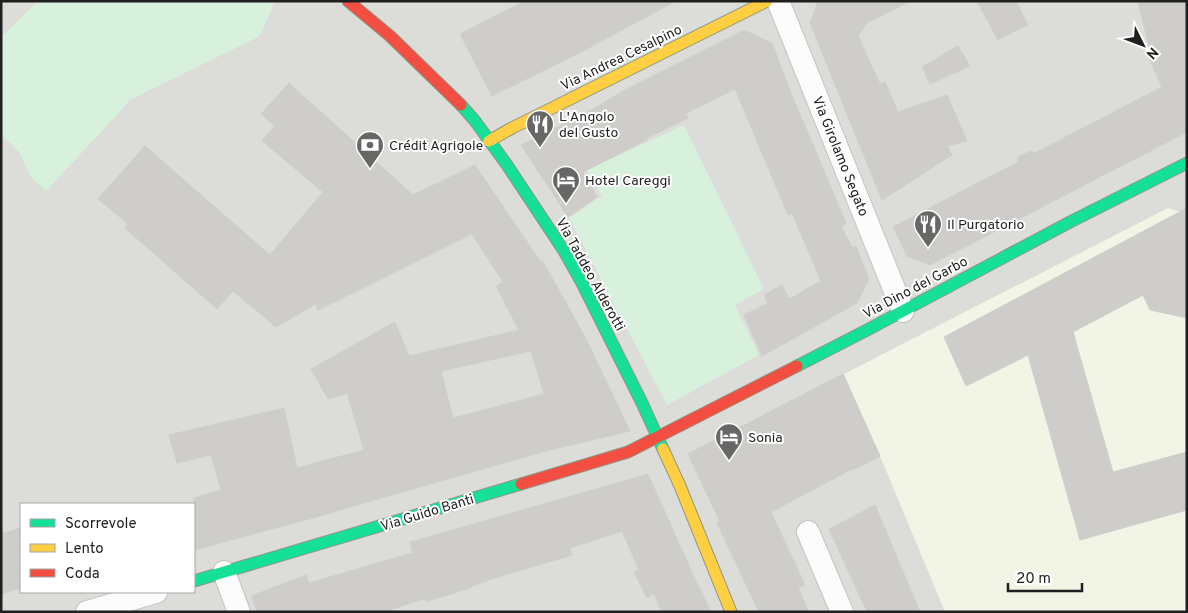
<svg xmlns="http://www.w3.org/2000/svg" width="1188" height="613" viewBox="0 0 1188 613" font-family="Overpass,sans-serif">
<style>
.residential{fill:#dcdcd9;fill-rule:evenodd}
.education{fill:#f2f5e5}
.park{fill:#d8f1dd}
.building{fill:#cecdc9;stroke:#d0ceca;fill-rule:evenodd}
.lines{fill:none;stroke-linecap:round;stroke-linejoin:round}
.street-casing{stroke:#c4c4c2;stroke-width:24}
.fast-casing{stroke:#919682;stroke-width:13}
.slow-casing{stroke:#919682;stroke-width:13}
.jam-casing{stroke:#919682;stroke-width:13}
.street{stroke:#fcfcfc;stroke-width:22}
.fast{stroke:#16e098;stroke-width:11}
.slow{stroke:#ffcf43;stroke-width:11}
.jam{stroke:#f24e42;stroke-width:11}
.labels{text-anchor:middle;stroke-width:4;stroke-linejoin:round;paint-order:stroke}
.street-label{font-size:14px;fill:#1f1f1f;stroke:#fff}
.poi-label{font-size:14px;fill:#1f1f1f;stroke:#fff;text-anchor:start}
</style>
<rect width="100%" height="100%" fill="#edede8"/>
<path class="residential" d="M 1,1 L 1187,1 L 1187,612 L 1,612 ZM 21,504 L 194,504 L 194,592 L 21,592 Z"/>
<path class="education" d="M 1168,208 L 1187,214 L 1187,612 L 945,612 L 880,456 L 844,374 Z"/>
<path class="park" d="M 38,1 L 275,1 L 261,33 L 258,37 L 130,100 L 116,116 L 46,191 L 36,182 L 30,175 L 19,152 L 1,134 L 1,36 L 8,31 Z
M 684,125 L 764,289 L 735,305 L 759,355 L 667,405 L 569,218 L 602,196 L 587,170 Z"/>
<path class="building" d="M 525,1 L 676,1 L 581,52 L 492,96 L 460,34 Z
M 818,1 L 910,1 L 867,23 L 858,36 L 880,84 L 885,82 L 898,112 L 947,95 L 967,141 L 947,146 L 952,155 L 882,200 L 810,23 Z
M 977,1 L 1016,1 L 1028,25 L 998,40 Z
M 1138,1 L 1187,1 L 1187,132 L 930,265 L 907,256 L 893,227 L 1018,162 L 1018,157 L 1031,151 L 1035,153 L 1162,87 L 1148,56 L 1151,55 Z
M 744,30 L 772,43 L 791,93 L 846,223 L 841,227 L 853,248 L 856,246 L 869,279 L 857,303 L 762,356 L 744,315 L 768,303 L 764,295 L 782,285 L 789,299 L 821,281 L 792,213 L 788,215 L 735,89 L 686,113 L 688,118 L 647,138 L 648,139 L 583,172 L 597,197 L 568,217 L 521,145 L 586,113 L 625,90 Z
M 958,46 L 970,66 L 930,84 L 922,67 Z
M 289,83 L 413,195 L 475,165 L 540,261 L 542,260 L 585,337 L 630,431 L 550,450 L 395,494 L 313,518 L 194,550 L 194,498 L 221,490 L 211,455 L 177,463 L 169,435 L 284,408 L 297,468 L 364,450 L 347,393 L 328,399 L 311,369 L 395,322 L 409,356 L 519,330 L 496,286 L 503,282 L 472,234 L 318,310 L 316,304 L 276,327 L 233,291 L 217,309 L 125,228 L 128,224 L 98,199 L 145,146 L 270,255 L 323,192 L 262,141 L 275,126 L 261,114 ZM 531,351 L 544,394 L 453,418 L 441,371 Z
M 1187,208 L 1187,318 L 1150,310 L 1143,295 L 1073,332 L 1113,472 L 1187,452 L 1187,510 L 1080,540 L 1028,355 L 966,386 L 944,337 Z
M 843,374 L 880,456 L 855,469 L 854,468 L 771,512 L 805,585 L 798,588 L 809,612 L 759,612 L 717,523 L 720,522 L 688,454 Z
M 648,474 L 694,577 L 711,612 L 662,612 L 654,594 L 647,598 L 634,572 L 639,570 L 622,531 L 570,548 L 572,555 L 488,580 L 464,590 L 425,602 L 426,598 L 384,612 L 258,612 L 251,596 L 306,575 L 309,583 L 412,553 L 410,542 Z
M 875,505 L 920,612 L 867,612 L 829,529 Z
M 21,528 L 21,588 L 1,594 L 1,534 Z"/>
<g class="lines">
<g class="street-casing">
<path id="street" d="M 778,1 L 903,311
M 808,532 L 842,612
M 224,572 L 239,612
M 87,612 L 156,592"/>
</g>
<g class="fast-casing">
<path id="fast" d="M 461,105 L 475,121 L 507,165 L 564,251 L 582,283 L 642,403 L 663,449
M 797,366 L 869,329 L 1070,222 L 1187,163
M 194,581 L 521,484"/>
</g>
<g class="slow-casing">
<path id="slow" d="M 489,141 L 512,128 L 767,1
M 663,449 L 680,486 L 731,612"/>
</g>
<g class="jam-casing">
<path id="jam" d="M 348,1 L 390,36 L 461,105
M 521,484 L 628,452 L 797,366"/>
</g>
<use href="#street" class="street"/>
<use href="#fast" class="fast"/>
<use href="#slow" class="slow"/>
<use href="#jam" class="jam"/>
</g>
<defs>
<g id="restaurant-pin" transform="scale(1.4375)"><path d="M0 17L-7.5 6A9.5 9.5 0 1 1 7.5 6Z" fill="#676765" stroke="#fff"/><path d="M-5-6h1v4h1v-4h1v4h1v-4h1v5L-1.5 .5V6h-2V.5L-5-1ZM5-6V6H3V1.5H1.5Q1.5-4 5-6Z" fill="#fff"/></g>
<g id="bank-pin" transform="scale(1.4375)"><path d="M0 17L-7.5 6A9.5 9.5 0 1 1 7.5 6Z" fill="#676765" stroke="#fff"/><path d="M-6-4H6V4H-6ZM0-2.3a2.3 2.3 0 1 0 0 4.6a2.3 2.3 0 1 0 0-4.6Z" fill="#fff"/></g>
<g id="hotel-pin" transform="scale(1.4375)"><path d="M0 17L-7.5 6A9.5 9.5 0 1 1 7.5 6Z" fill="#676765" stroke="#fff"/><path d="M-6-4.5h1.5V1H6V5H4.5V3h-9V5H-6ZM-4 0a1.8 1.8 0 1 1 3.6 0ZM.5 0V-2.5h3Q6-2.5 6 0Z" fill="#fff"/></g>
</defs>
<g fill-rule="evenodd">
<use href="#restaurant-pin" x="540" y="124"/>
<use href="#bank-pin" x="370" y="145"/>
<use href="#hotel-pin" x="566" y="180"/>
<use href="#restaurant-pin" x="928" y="224"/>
<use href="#hotel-pin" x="729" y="437"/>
</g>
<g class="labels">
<g class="street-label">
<text transform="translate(621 57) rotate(-26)" y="5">Via Andrea Cesalpino</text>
<text transform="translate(841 156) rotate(68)" y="5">Via Girolamo Segato</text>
<text transform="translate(591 274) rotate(61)" y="5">Via Taddeo Alderotti</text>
<text transform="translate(915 287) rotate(-28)" y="5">Via Dino del Garbo</text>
<text transform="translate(427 512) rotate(-17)" y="5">Via Guido Banti</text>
</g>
<g class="poi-label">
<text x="559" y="121">L'Angolo<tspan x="559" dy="16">del Gusto</tspan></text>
<text x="389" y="150">Crédit Agrigole</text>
<text x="585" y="185">Hotel Careggi</text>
<text x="947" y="229">Il Purgatorio</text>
<text x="748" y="442">Sonia</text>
</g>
</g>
<rect width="1188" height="613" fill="none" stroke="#1f1f1f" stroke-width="5"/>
<rect x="20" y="503" width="175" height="90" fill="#ffffff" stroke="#a5a5a5"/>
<rect x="30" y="519" width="25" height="8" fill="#16e098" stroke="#a5a5a5"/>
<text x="65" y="528" font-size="15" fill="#1f1f1f">Scorrevole</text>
<rect x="30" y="544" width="25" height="8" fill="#ffcf43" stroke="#a5a5a5"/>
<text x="65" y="553" font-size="15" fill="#1f1f1f">Lento</text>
<rect x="30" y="569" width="25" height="8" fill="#f24e42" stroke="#a5a5a5"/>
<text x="65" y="578" font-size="15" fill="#1f1f1f">Coda</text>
<g transform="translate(1143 45) rotate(132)" stroke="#ffffff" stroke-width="4" paint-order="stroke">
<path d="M0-4L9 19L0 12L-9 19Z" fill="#1f1f1f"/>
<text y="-8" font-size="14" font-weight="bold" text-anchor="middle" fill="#1f1f1f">N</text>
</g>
<path d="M1008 583v8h74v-8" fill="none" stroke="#1f1f1f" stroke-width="2.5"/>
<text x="1016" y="583" font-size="15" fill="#1f1f1f" stroke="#ffffff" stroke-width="4" paint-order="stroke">20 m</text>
</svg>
